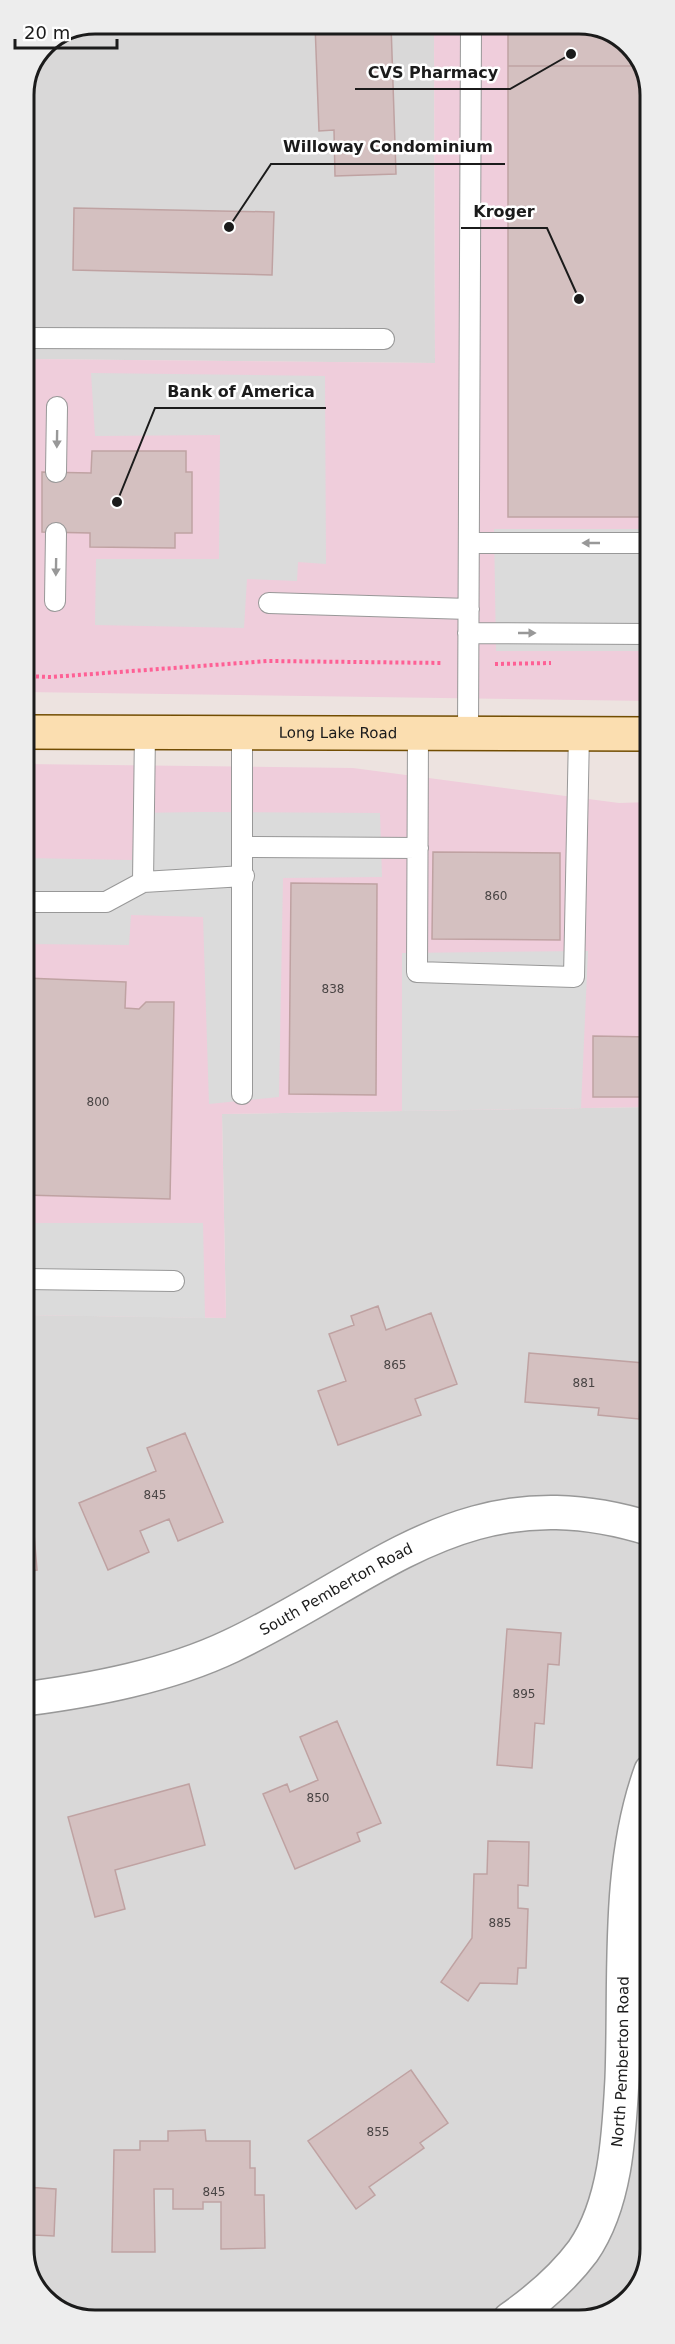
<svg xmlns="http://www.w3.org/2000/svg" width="675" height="2344" viewBox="0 0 675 2344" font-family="'DejaVu Sans',sans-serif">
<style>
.residential{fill:#d9d8d8}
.commercial{fill:#efcddb}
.parking{fill:#dbdbdb}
.building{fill:#d4c0c0;stroke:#bfa2a2;stroke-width:1.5}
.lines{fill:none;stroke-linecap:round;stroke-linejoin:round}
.service-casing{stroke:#989898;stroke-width:22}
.minor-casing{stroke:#989898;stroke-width:36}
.secondary-casing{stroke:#724d02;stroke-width:36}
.path{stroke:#fe6095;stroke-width:4;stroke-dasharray:3 3;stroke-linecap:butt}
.service{stroke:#fff;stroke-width:20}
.minor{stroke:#fff;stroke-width:33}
.secondary{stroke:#fbdeb0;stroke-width:33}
.oneway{fill:#989898}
.labels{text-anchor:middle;stroke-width:5;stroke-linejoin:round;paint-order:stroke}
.number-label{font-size:12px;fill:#494444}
.street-label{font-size:15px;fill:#1b1b1b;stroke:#fff}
.rim{fill:none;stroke:#1b1b1b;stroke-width:3}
.leader{fill:none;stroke:#1b1b1b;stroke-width:2}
.callout-dot{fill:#1b1b1b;stroke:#fff;stroke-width:2}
.callout-label{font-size:16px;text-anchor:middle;font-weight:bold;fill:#1b1b1b;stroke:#fff;stroke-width:5;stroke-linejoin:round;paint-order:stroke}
</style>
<rect width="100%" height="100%" fill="#ede3e0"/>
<path class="residential" d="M 95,24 L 434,24 L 435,363 L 24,359 L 24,95 L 45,45 Z
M 650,1107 L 651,2249 L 634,2296 L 594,2319 L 90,2320 L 48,2303 L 25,2263 L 25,1315 L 226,1318 L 222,1114 Z"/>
<path class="commercial" d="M 434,24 L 589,25 L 627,42 L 650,81 L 650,701 L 24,692 L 24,359 L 435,363 Z
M 24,764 L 353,768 L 619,803 L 650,802 L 650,1107 L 222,1114 L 226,1318 L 25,1315 Z"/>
<path class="parking" d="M 91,373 L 325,376 L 326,564 L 298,562 L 297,581 L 247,579 L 244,628 L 95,625 L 96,559 L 219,559 L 220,435 L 95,436 Z
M 494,529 L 650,529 L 650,651 L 496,651 Z
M 200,812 L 380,813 L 382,877 L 283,878 L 279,1097 L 209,1104 L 203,917 L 131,915 L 129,945 L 25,944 L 25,858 L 132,860 L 135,813 Z
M 588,951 L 581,1108 L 402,1111 L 402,953 Z
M 25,1223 L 203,1223 L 205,1318 L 25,1315 Z"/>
<path class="building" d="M 315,24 L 391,24 L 396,174 L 335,176 L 334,130 L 319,131 Z
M 508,24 L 589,25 L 627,42 L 641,66 L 508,66 Z
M 508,66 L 641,66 L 650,81 L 650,517 L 508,517 Z
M 74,208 L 274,212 L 272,275 L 73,270 Z
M 92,451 L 186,451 L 186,472 L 192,472 L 192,533 L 175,533 L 175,548 L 90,547 L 90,533 L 42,532 L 42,472 L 91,473 Z
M 433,852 L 560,853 L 560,940 L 432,939 Z
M 291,883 L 377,884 L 376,1095 L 289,1094 Z
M 25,978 L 126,982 L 125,1008 L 139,1009 L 146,1002 L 174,1002 L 170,1199 L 25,1195 Z
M 593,1036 L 650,1037 L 650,1097 L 593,1097 Z
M 378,1306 L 386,1330 L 431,1313 L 457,1384 L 415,1399 L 421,1415 L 338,1445 L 318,1391 L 346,1381 L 329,1334 L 354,1325 L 351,1316 Z
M 529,1353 L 644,1363 L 639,1419 L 598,1415 L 599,1408 L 525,1402 Z
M 185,1433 L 223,1522 L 178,1541 L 169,1519 L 140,1531 L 149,1552 L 108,1570 L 79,1503 L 156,1471 L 147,1448 Z
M 31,1497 L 37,1570 L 25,1572 L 25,1498 Z
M 507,1629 L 561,1633 L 559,1665 L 548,1664 L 544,1724 L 535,1723 L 532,1768 L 497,1765 Z
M 337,1721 L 381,1823 L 357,1833 L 360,1841 L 295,1869 L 263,1794 L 287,1784 L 290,1792 L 318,1780 L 300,1737 Z
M 189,1784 L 205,1845 L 115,1870 L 125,1909 L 95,1917 L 68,1817 Z
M 25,1828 L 31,1828 L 29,1889 L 25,1888 Z
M 488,1841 L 529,1842 L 528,1886 L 518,1885 L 518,1908 L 528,1909 L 526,1968 L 518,1968 L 517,1984 L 480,1983 L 468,2001 L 441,1982 L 472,1938 L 474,1874 L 487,1874 Z
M 411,2070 L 448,2123 L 420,2143 L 424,2148 L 369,2187 L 375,2195 L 356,2209 L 308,2141 Z
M 205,2130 L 206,2141 L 250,2141 L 250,2168 L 255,2168 L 255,2195 L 264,2195 L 265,2248 L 221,2249 L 221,2202 L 203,2202 L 203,2209 L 173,2209 L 173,2189 L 154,2189 L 155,2252 L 112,2252 L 114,2150 L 140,2150 L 140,2141 L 168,2141 L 168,2131 Z
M 25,2187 L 56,2189 L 54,2236 L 34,2235 L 34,2244 L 25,2243 Z"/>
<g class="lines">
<g class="service-casing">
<path id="service" d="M 24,338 L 384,339
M 56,472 L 57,407
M 469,543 L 650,543
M 55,601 L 56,533
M 269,603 L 469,609
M 468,633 L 650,634
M 242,732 L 242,1094
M 418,733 L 417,972 L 574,977 L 579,734
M 468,734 L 471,24
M 244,847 L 418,848
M 143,882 L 244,876
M 25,902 L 106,902 L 143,882 L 145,732
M 25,1279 L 174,1281"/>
</g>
<g class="minor-casing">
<g id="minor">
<path id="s1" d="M 25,1699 C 93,1690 168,1676 231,1646 C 381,1575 469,1472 651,1529"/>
<path id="s2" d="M 510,2319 C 537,2300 563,2278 583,2251 C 616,2203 619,2135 622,2079 C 626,1978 616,1867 651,1771"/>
</g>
</g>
<g class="secondary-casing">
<g id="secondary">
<path id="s3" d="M 24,732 L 650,734"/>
</g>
</g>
<path class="path" d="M 495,664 L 551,663
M 24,676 L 51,677 L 268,661 L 443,663"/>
<use href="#service" class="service"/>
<use href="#minor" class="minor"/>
<use href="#secondary" class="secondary"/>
</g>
<defs><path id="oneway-solid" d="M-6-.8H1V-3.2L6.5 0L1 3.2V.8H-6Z" transform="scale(1.5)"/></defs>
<g class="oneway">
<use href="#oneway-solid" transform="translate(57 439) rotate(91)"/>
<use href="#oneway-solid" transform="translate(591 543) rotate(-180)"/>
<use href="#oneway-solid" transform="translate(56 567) rotate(91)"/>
<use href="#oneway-solid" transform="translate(527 633)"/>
</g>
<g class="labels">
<g class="number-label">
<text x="496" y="900">860</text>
<text x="333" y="993">838</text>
<text x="98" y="1106">800</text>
<text x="395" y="1369">865</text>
<text x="584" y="1387">881</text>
<text x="155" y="1499">845</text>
<text x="524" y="1698">895</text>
<text x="318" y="1802">850</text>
<text x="500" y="1927">885</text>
<text x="378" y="2136">855</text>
<text x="214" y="2196">845</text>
</g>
<g class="street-label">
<text dy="5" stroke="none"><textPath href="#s3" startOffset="314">Long Lake Road</textPath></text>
<text dy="5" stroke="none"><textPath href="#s1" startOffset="333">South Pemberton Road</textPath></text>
<text dy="5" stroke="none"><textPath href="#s2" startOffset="296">North Pemberton Road</textPath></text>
</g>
</g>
<path d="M0 0H675V2344H0ZM95 34H579A61 61 0 0 1 640 95V2249A61 61 0 0 1 579 2310H95A61 61 0 0 1 34 2249V95A61 61 0 0 1 95 34Z" fill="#ededed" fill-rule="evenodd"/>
<path class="rim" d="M95 34H579A61 61 0 0 1 640 95V2249A61 61 0 0 1 579 2310H95A61 61 0 0 1 34 2249V95A61 61 0 0 1 95 34Z"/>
<path class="leader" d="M571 54L510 89H355M229 227L271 164H505M579 299L547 228H461M117 502L155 408H326"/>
<g class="callout-dot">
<circle cx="571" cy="54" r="6"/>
<circle cx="229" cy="227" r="6"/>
<circle cx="579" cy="299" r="6"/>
<circle cx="117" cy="502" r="6"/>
</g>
<g class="callout-label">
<text x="433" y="78">CVS Pharmacy</text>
<text x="388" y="152">Willoway Condominium</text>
<text x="504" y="217">Kroger</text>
<text x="241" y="397">Bank of America</text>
</g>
<path d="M15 39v9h102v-9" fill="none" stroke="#1b1b1b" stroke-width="3"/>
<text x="24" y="39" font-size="18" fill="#1b1b1b" stroke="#ffffff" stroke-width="4.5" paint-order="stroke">20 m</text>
</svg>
